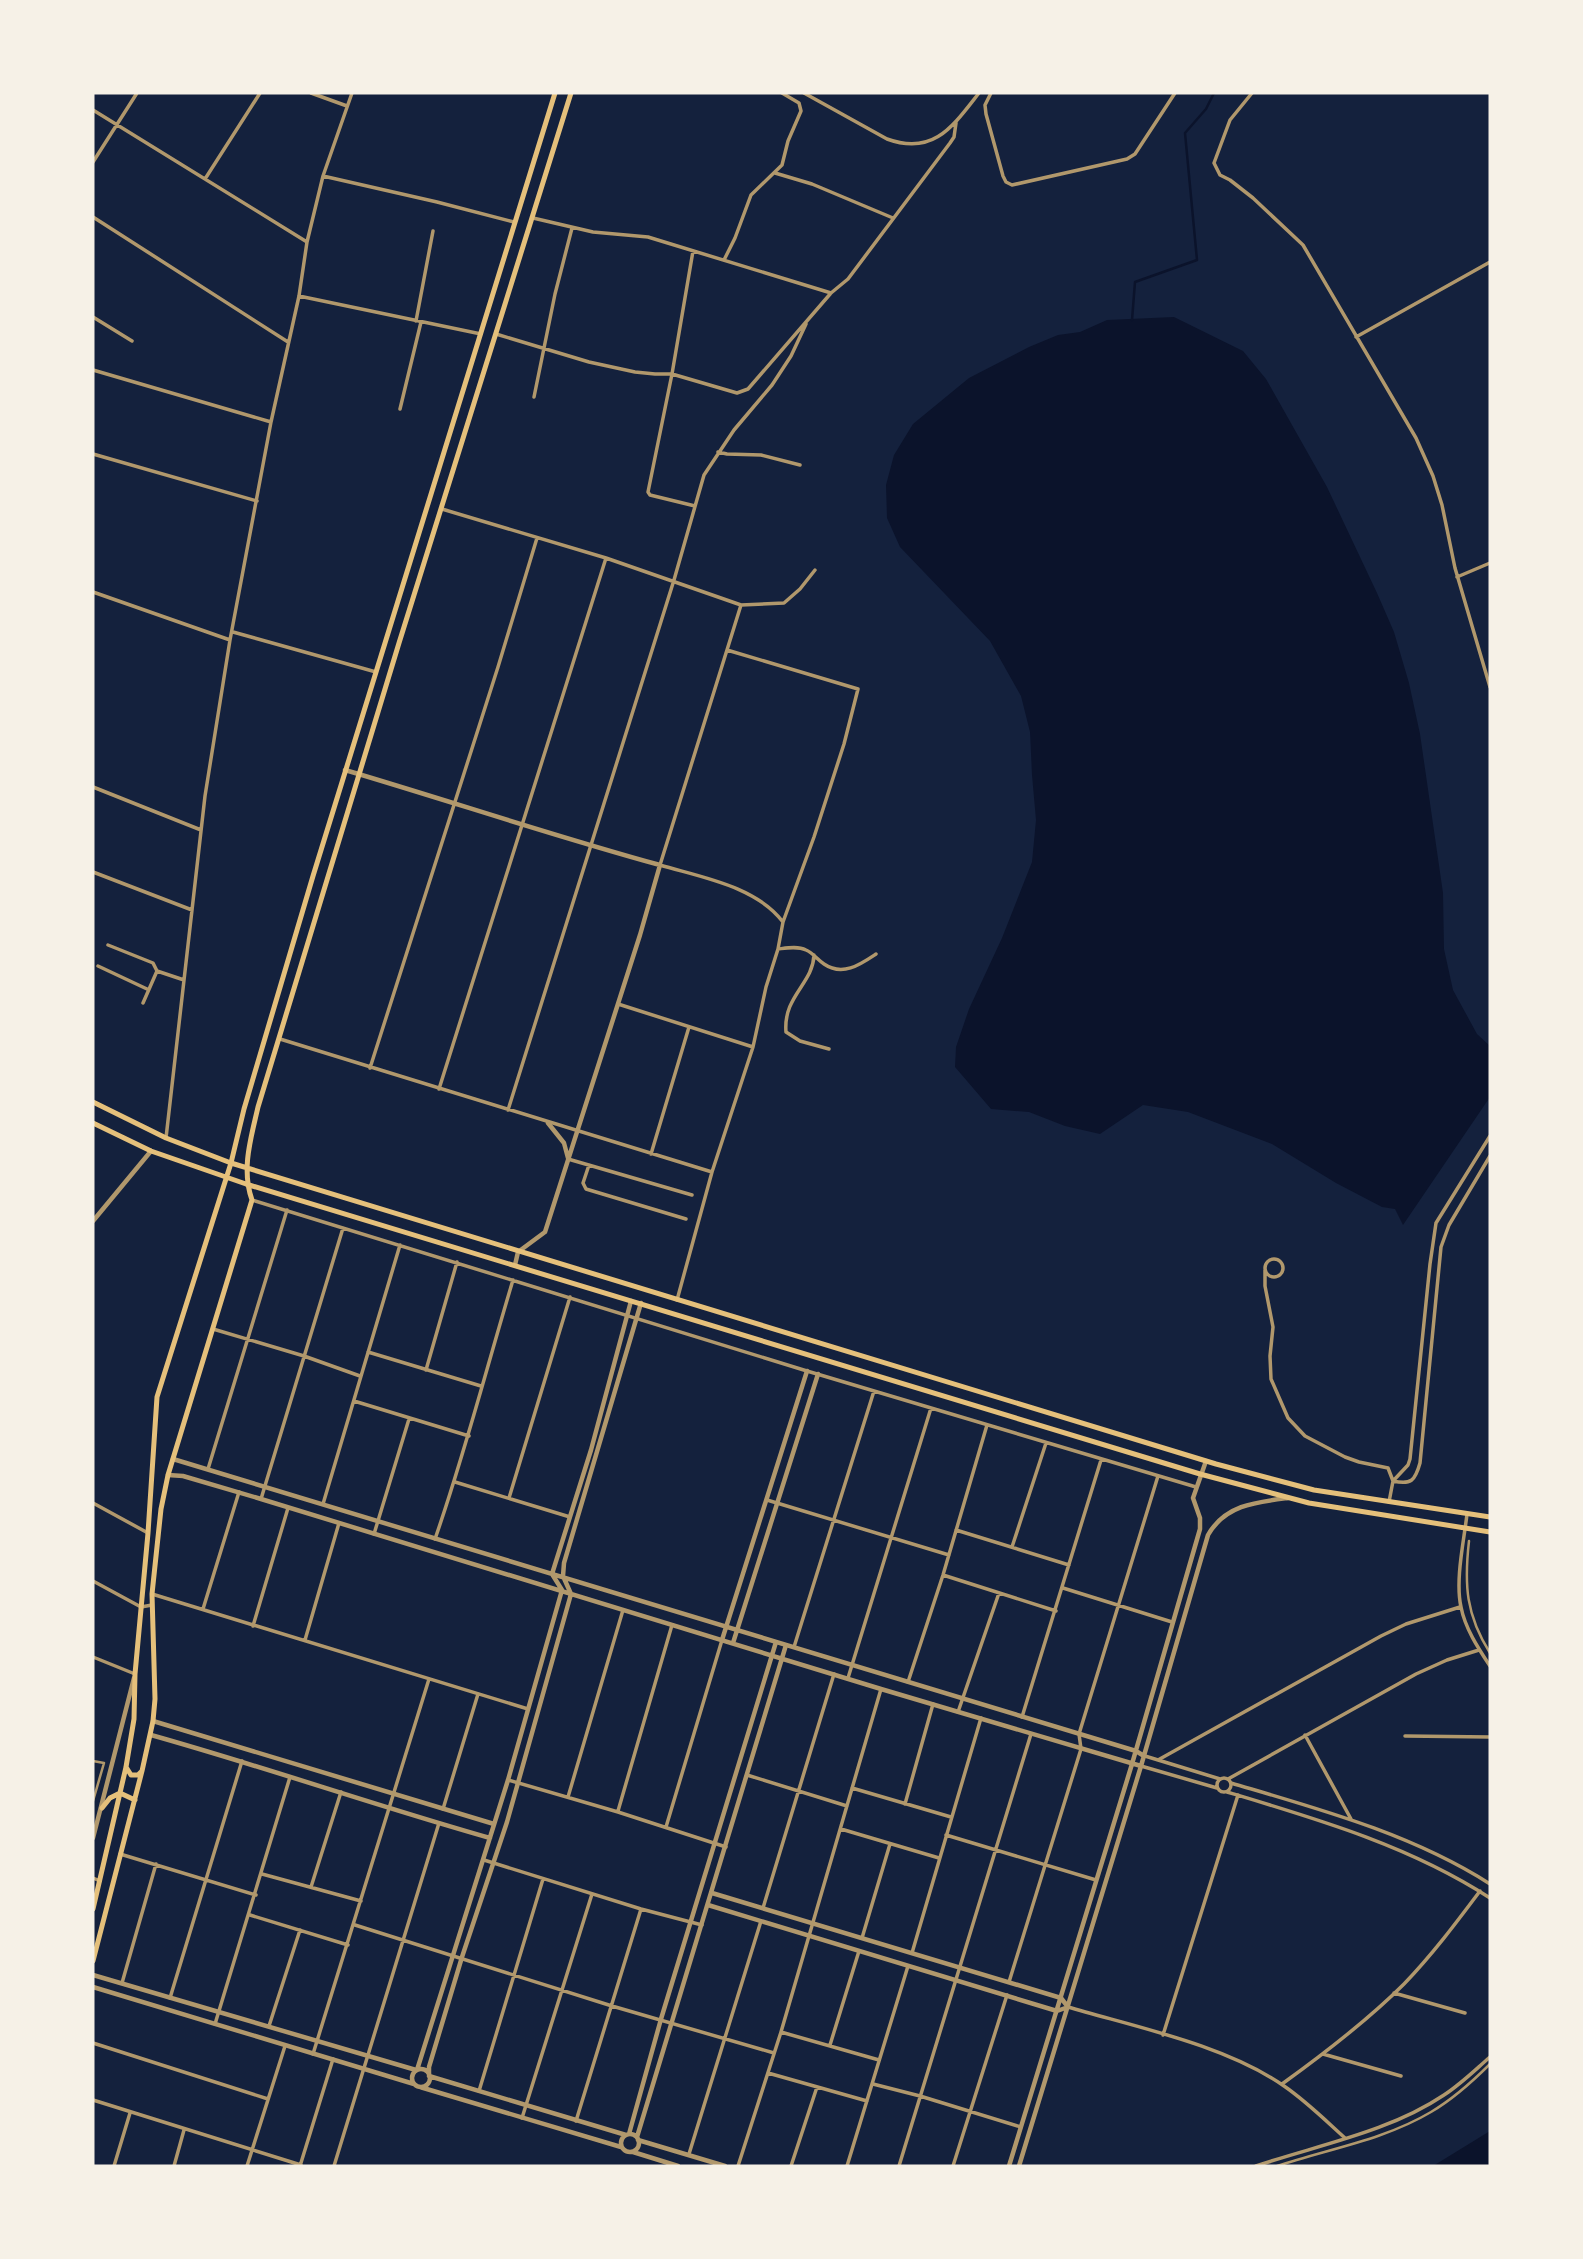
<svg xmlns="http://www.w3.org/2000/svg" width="1583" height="2259" viewBox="0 0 1583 2259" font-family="'DM Sans',sans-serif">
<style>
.water{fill:#0b132b}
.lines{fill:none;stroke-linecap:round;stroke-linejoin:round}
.stream{stroke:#0b132b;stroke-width:2.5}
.pedestrian{stroke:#b1986c;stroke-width:2.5}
.minor{stroke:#b1986c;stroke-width:3.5}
.tertiary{stroke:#b1986c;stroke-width:4.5}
.primary{stroke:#e5c07b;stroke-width:5}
</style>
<rect width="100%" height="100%" fill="#14213d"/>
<path class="water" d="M 1174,317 L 1243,351 L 1266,379 L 1327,487 L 1377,593 L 1394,632 L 1409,683 L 1420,734 L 1443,893 L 1444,949 L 1453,990 L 1477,1034 L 1490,1046 L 1490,1097 L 1403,1225 L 1395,1209 L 1382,1207 L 1336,1183 L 1272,1144 L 1188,1112 L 1143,1105 L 1100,1134 L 1065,1126 L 1029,1112 L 991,1109 L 955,1067 L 956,1047 L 969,1009 L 1002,938 L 1032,862 L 1036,820 L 1032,775 L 1030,732 L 1021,696 L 990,641 L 900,547 L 887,518 L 886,485 L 894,455 L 913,424 L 969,378 L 1029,347 L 1058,335 L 1080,332 L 1107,320 Z
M 1490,2131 L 1490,2166 L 1433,2166 Z"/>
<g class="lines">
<path class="stream" d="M 1132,320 L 1135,282 L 1197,260 L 1185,133 L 1206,109 L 1214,93"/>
<path class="pedestrian" d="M 1469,1541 C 1464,1585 1466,1615 1490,1653
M 93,1761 L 104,1763 L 93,1801
M 1277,2166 C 1328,2149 1384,2140 1431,2112 C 1453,2099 1472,2082 1490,2064"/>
<path class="minor" d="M 311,93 L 347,106
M 804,93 L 887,139 C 934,156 953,126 979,93
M 991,93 L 985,105 L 986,114 L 1003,176 L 1006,182 L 1012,185 L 1127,159 L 1135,154 L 1175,93
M 1252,93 L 1230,120 L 1214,163 L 1220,175 L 1230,180 L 1253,198 L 1303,245 L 1416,438 L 1433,476 L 1442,505 L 1455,568 L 1490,687
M 93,110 L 307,242
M 93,162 L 137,93
M 775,173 L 812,184 L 893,218
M 323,176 L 437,202 L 514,222
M 205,179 L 260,93
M 93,217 L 288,342
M 533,218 L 593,232 L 648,237 L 831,293
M 693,251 L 672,374 L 648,492 L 650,495 L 695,506
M 724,260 L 735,238 L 751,195 L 782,165 L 788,141 L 801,111 L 799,103 L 782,93
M 299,296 L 481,334
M 93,317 L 132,341
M 416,321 L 433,231
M 496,334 L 589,362 L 635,372 L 655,374 L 672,374 L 737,393 L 748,389 L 831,293 L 848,279 L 950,143 L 954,137 L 956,123
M 1356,337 L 1490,262
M 93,370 L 271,422
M 534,397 L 555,294 L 572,228
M 400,409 L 421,322
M 718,452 L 727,454 L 761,455 L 800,465
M 93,454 L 257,501
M 442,509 L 606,558 L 741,605 L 784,603 L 800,589 L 815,570
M 1457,577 L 1490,563
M 93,592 L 230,640
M 741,605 L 660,865 C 700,877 756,886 783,922
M 233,632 L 376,672
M 93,787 L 201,830
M 93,872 L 192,910
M 108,945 L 153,963 L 157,971
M 778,949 C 787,948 798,946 806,950 C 813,953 818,960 824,964 C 843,977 861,964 876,954
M 814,955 C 813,984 783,996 786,1032 L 800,1041 L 829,1049
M 98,966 L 147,989
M 143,1003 L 157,971 L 184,980
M 618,1004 L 753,1047
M 280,1039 L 712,1172
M 370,1068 L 498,667 L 537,538
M 439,1089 L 606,558
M 508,1110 L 674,580 L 704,475 L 734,430 L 772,385 L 791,356 L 806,324
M 166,1138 L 205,796 L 230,640 L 271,422 L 299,296 L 307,242 L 323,176 L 352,93
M 651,1154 L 689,1027
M 568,1159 L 692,1195
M 589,1165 L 583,1183 L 586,1189 L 686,1219
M 252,1200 L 807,1371 L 1196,1487
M1265 1268a9 9 0 1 1 18 0a9 9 0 1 1-18 0Z
M 1265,1270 L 1265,1286 L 1273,1327 L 1270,1356 L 1271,1379 L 1288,1418 L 1305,1436 L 1345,1457 L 1359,1462 L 1388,1468 L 1393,1481 L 1389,1502
M 677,1300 L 712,1172 L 753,1047 L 766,987 L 778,949 L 783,922 L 814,837 L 844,744 L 858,689 L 727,650
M 213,1329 L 304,1356 L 360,1376
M 368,1352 L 481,1386
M 426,1370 L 457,1262
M 354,1401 L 469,1436
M 208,1469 L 287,1210
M 1393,1481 L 1408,1465 L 1410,1459 L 1430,1264 L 1436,1223 L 1490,1136
M 1393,1481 C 1411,1485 1415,1481 1420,1463 L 1441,1247 L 1449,1225 L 1490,1156
M 455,1482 L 570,1517
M 509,1498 L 570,1297
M 261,1499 L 343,1228
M 767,1500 L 949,1555
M 93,1503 L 148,1533
M 323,1504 L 400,1245
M 1467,1514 C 1464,1541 1455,1580 1461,1607 C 1465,1628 1478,1648 1490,1666
M 956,1530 L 1069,1565
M 374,1534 L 409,1419
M 435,1539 C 465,1453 487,1366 513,1280
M 1012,1547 L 1046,1443
M 943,1575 L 1056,1611
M 93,1581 L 141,1607 L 152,1605
M 1063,1588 L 1172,1622
M 152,1594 L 528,1709
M 203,1609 L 239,1492
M 253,1626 L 288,1508
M 305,1640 L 339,1523
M 794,1647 L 874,1391
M 93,1657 L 135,1674
M 848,1678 L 931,1408
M 908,1682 L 943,1575 L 987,1425
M 958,1712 L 999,1593
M 1022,1717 L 1101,1460
M 1305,1735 L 1351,1819
M 1405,1736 L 1490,1737
M 1145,1756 L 1220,1779
M 1158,1760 L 1381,1636 L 1406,1624 L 1460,1607
M 1141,1766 L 1217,1788
M 747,1775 L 847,1806
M1217 1785a7 7 0 1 1 14 0a7 7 0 1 1-14 0Z
M 1228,1779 L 1416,1674 L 1447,1660 L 1479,1650
M 508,1780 L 618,1812 L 726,1847
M 1231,1783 C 1319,1809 1412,1834 1490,1884
M 852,1788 L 951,1817
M 1227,1792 C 1317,1819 1410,1846 1490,1898
M 568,1797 L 623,1610
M 905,1804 L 933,1704
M 443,1809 L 478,1694
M 618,1811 L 672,1625
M 666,1827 L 722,1640
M 841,1829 L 939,1858
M 946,1835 L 1096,1880
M 120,1854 L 256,1895
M 484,1860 L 641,1909 L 702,1925
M 262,1874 L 361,1901
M 93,1878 L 100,1881
M 311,1887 L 341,1792
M 763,1908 L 834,1674
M 250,1915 L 348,1945
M 355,1925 L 612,2006 L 774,2053
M 862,1938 L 890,1844
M 912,1953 L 981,1718
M 1009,1982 L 1081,1749 L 1079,1734 L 1158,1476
M 122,1983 L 156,1864
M 1394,1993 L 1465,2013
M 170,1998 L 242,1761
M 1068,2007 C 1136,2027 1225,2045 1284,2086 C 1306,2101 1325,2120 1345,2138
M 215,2024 L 290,1777
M 269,2026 L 300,1930
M 781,2032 L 879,2060
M 1163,2035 L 1238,1795
M 93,2043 L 268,2099
M 830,2045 L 859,1951
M 313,2054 L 429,1679
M 1323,2054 L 1401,2076
M 768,2073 L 867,2101
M 873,2084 L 920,2096 L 1021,2127
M 1282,2084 C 1325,2053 1367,2021 1404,1984 C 1432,1955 1456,1923 1480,1891
M 479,2091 L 543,1879
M 93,2100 L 301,2165
M 522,2118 L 592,1894
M 576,2121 L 641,1909
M 689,2154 L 761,1921
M 114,2166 L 130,2113
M 174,2166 L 184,2130
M 247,2166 L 285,2046
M 300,2166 L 333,2059
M 334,2166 L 439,1823
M 738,2166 L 781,2032 L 881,1689
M 791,2166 L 817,2087
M 847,2166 L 908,1966
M 899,2166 L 1031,1734
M 953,2166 L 1007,1995
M 1256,2166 C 1318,2145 1389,2132 1444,2095 C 1461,2084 1475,2070 1490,2057"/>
<path class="tertiary" d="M 345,770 C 450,801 554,836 660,865 L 640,935 L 545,1232 L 518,1252 L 515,1265
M 548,1123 L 564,1143 L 568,1158
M 93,1221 L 151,1151
M 173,1459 L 1136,1751 L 1144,1756
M 168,1475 L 183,1476 L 261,1499 L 881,1689 L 1141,1766
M 722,1640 L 807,1371
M 733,1643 L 818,1374
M 153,1721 L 494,1824
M 151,1735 C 265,1767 377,1806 490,1838
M 93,1838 L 134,1678
M 708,1905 L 1057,2011 L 1068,2007 L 1061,1998 L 712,1893
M 93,1975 L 416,2070
M 93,1987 L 414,2084
M412 2078a9 9 0 1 1 18 0a9 9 0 1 1-18 0Z
M 417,2070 L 508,1780 L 562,1590 L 552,1574 L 591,1450 L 631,1301
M 429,2074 L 429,2067 L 462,1957 L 507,1822 L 571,1594 L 563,1576 L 564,1563 L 641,1303
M 429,2076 L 626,2135
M 420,2087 L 621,2147
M621 2143a9 9 0 1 1 18 0a9 9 0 1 1-18 0Z
M 629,2134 L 661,2019 L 776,1642
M 637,2137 L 786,1645
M 638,2140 L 725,2166
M 633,2152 L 678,2166
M 1009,2166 L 1132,1764 L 1200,1529 L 1200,1518 L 1193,1498 L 1206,1461
M 1019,2166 L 1141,1766 L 1208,1535 C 1225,1505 1256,1502 1288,1498"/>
<path class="primary" d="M 93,1102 L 166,1138 L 231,1163 L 1216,1464 L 1314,1490 L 1490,1517
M 93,1123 L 151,1151 L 246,1184 L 1200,1474 L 1309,1503 L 1490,1532
M 126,1767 L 131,1775 L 138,1775 L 141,1772
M 102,1808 L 110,1798 L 120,1793 L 135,1800
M 93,1909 L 126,1767 L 134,1719 L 135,1674 L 148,1533 L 157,1397 L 231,1163 L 244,1109 L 313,876 L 555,93
M 93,1961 L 142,1771 L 153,1721 L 155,1699 L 152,1594 L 161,1509 L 168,1475 L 252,1200 C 241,1169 251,1138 258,1107 L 399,643 L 571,93"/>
</g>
<rect width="1583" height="2259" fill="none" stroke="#f6f1e7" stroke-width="189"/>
</svg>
